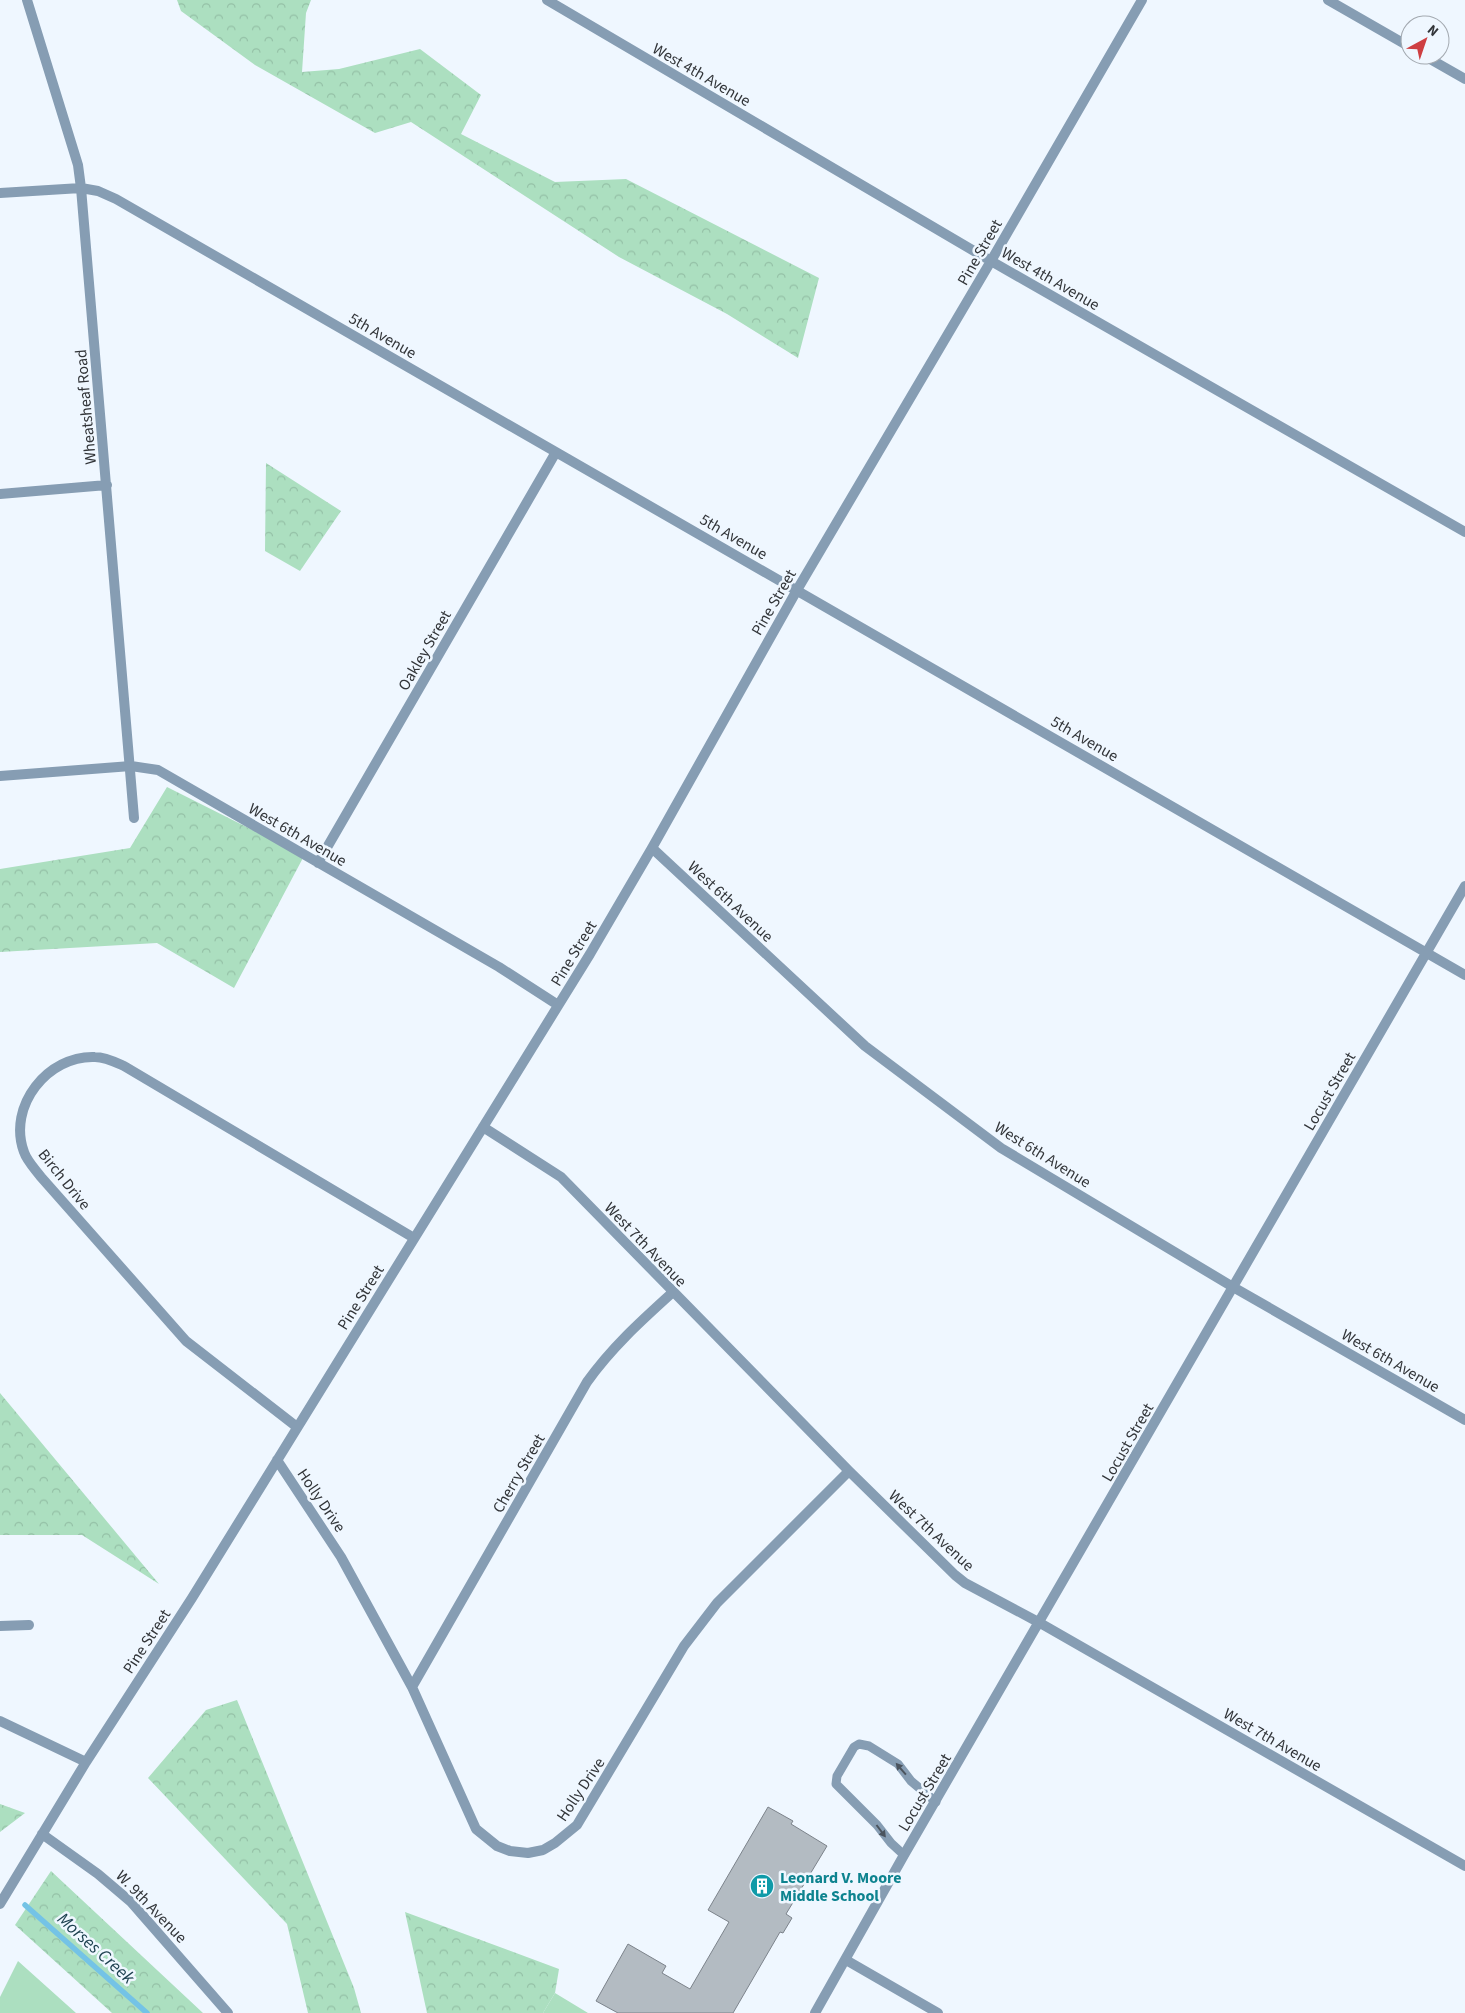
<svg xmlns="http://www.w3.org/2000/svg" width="1465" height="2013" viewBox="0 0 1465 2013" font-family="'Source Sans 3',sans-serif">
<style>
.forest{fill:url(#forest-crowns)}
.pitch{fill:#acdfc0}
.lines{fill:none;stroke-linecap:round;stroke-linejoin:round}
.stream{stroke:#74c3e6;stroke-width:5.5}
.building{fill:#b3bbc2;stroke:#7c838b}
.service{stroke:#869db3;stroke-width:9}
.minor{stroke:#869db3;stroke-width:10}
.tertiary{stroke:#869db3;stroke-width:10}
.oneway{fill:#4b545e}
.labels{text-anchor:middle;stroke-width:5;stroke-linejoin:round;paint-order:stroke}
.street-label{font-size:16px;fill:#323539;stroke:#eff7ff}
.culture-label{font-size:16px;font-weight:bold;fill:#0d838f;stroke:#eff7ff;text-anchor:start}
.water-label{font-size:18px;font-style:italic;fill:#1b3f4e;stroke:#eff7ff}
</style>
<defs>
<pattern id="forest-crowns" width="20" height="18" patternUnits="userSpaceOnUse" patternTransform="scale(1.25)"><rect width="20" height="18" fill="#acdfc0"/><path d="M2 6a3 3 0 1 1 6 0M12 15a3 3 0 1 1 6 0" fill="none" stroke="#94c0a6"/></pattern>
</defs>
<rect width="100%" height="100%" fill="#eff7ff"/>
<path class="forest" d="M 177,0 L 311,0 L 306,13 L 302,72 L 339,69 L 420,49 L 481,95 L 461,134 L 555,182 L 626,179 L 819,278 L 798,358 L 727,314 L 619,257 L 411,122 L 375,133 L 255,65 L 181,11 Z
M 266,463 L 341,511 L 300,571 L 265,551 Z
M 167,787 L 304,856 L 234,988 L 157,943 L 0,952 L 0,869 L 130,848 Z
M 0,1393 L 159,1584 L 82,1535 L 0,1535 Z
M 237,1700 L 354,1988 L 361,2013 L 308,2013 L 287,1924 L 148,1778 L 206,1710 Z
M 0,1804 L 25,1813 L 0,1832 Z
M 51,1871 L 203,2013 L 112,2013 L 15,1925 Z
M 405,1912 L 559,1969 L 555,1993 L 543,2013 L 427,2013 Z"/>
<path class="pitch" d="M 18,1961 L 76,2013 L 0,2013 L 0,1997 Z
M 555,1993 L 588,2013 L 543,2013 Z"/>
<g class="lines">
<path class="stream" d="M 25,1905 L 147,2013"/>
</g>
<path class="building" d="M 768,1807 L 793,1821 L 791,1824 L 827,1846 L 786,1914 L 792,1918 L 783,1933 L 780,1932 L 733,2013 L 618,2013 L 596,2001 L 628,1944 L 666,1966 L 662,1973 L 690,1989 L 729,1922 L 708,1910 Z"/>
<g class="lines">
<path class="service" d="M 904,1855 L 891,1843 L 877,1825 L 836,1784 L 837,1776 L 854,1747 L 859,1744 L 869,1746 L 898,1764 L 911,1781 L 936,1802"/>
<path class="minor" d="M 27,0 L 78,165 L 81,188 L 134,818
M 547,0 L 991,261 L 1465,532
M 0,193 L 81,188 L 98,191 L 116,199 L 1465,975
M 0,494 L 107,485
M 0,776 L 131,766 L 158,770 L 499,967 L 558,1005
M 652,848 L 865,1046 L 1001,1148 L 1233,1287 L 1465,1420
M 318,863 L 556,452
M 483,1127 L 561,1177 L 849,1471 L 955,1575 L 965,1583 L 1040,1623 L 1465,1866
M 297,1427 L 186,1341 L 41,1177 C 35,1169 27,1161 24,1152 C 7,1106 48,1055 95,1057 C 105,1057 115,1062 124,1066 L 414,1238
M 277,1460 L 341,1557 L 412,1687 L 476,1829 L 497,1846 L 510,1851 L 528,1853 L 543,1850 L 555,1843 L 577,1825 L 684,1646 L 717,1603 L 849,1471
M 0,1626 L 29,1625
M 412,1687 L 587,1382 C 612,1347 641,1321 673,1292
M 0,1721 L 86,1762
M 42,1834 L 98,1874 L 131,1902 L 228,2013
M 0,1904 L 86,1762 L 192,1598 L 590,954 L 652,848 L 797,590 L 991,261 L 1142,0
M 846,1960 L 938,2013
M 815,2013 L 904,1855 L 1465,886"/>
<path class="tertiary" d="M 1328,0 L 1410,47
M 1423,55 L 1465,79"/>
</g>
<defs><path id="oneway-solid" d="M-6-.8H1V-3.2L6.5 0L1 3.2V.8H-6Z" transform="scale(1.25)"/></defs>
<g class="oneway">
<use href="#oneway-solid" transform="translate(901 1769) rotate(-131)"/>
<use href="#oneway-solid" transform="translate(881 1831) rotate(53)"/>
</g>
<defs>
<g id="building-disc" transform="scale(1.25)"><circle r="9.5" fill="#0f9aa8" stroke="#eff7ff"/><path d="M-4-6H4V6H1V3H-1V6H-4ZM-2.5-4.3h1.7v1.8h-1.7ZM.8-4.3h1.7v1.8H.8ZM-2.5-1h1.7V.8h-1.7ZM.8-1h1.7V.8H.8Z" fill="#fff"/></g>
</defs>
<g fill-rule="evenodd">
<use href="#building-disc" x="762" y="1886"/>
</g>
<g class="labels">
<g class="street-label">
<text transform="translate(702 74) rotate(30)" y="6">West 4th Avenue</text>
<text transform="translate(979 252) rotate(-60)" y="6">Pine Street</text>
<text transform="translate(1051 278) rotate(30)" y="6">West 4th Avenue</text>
<text transform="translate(383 335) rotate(30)" y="6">5th Avenue</text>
<text transform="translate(85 407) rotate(-95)" y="6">Wheatsheaf Road</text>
<text transform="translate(734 536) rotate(30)" y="6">5th Avenue</text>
<text transform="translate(773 602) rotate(-60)" y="6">Pine Street</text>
<text transform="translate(424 650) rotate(-60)" y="6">Oakley Street</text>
<text transform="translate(1085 738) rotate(30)" y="6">5th Avenue</text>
<text transform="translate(298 834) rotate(30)" y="6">West 6th Avenue</text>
<text transform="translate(731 901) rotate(43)" y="6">West 6th Avenue</text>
<text transform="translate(573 953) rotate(-59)" y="6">Pine Street</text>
<text transform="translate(1329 1091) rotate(-60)" y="6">Locust Street</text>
<text transform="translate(1043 1154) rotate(32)" y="6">West 6th Avenue</text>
<text transform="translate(65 1179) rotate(51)" y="6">Birch Drive</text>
<text transform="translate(646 1244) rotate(46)" y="6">West 7th Avenue</text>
<text transform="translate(360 1297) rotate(-58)" y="6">Pine Street</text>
<text transform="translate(1391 1360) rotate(30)" y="6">West 6th Avenue</text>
<text transform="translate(1127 1442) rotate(-60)" y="6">Locust Street</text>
<text transform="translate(518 1473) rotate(-60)" y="6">Cherry Street</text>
<text transform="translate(322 1500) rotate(56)" y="6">Holly Drive</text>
<text transform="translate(932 1530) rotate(43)" y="6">West 7th Avenue</text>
<text transform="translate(146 1641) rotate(-57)" y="6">Pine Street</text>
<text transform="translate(1273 1739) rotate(30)" y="6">West 7th Avenue</text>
<text transform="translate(580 1789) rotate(-56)" y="6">Holly Drive</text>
<text transform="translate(924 1792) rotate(-59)" y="6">Locust Street</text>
<text transform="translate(152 1906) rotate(46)" y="6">W. 9th Avenue</text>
</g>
<g class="culture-label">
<text x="780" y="1883">Leonard V. Moore<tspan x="780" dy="18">Middle School</tspan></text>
</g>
<g class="water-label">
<text transform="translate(96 1948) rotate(42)" y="6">Morses Creek</text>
</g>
</g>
<g transform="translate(1425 40) rotate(40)"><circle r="24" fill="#eff7ff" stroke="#a3a9b0"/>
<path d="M0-4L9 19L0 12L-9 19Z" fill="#ce3f42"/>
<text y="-8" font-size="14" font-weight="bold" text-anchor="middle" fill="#323539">N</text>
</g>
</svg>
